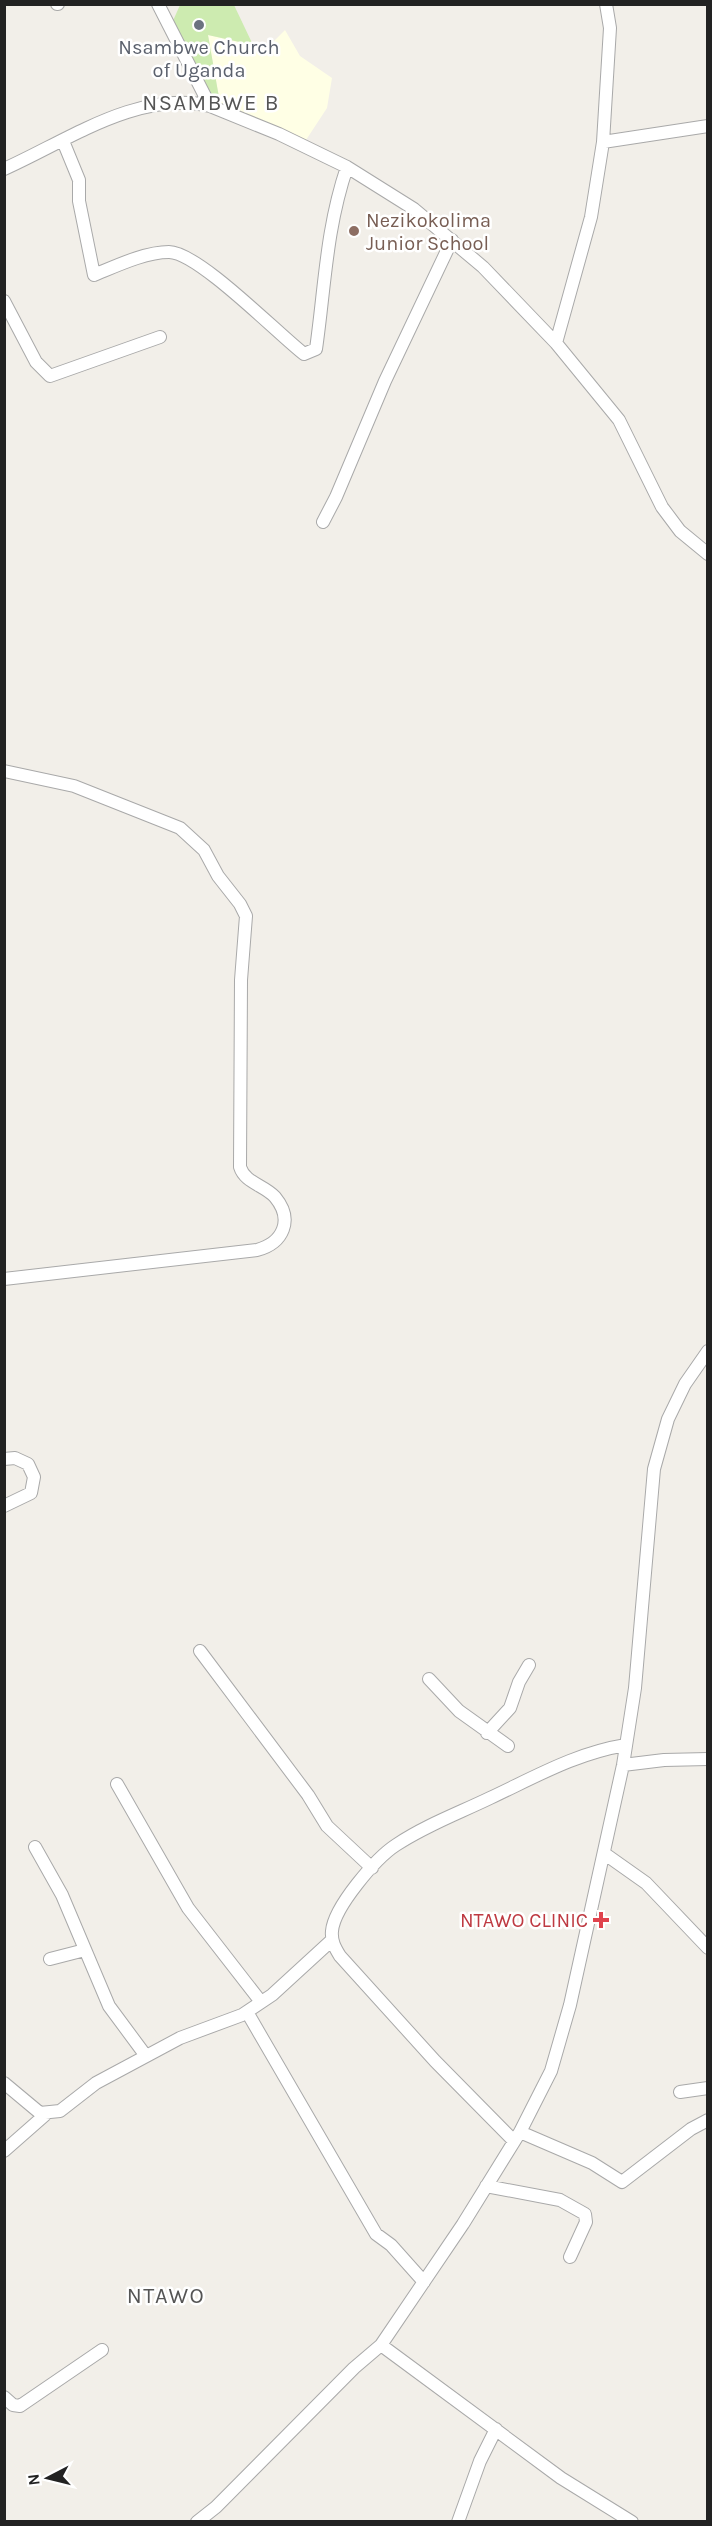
<svg xmlns="http://www.w3.org/2000/svg" width="712" height="2526" viewBox="0 0 712 2526" font-family="Karla,sans-serif">
<style>
.education{fill:#ffffe5}
.grass{fill:#cdebb0}
.lines{fill:none;stroke-linecap:round;stroke-linejoin:round}
.minor-casing{stroke:#a9a9a9;stroke-width:14}
.minor{stroke:#fff;stroke-width:12}
.worship-dot{fill:#6b7280;stroke:#fff;stroke-width:2}
.education-dot{fill:#8d6e63;stroke:#fff;stroke-width:2}
.health-dot{fill:#e0444e;stroke:#fff;stroke-width:2}
.labels{text-anchor:middle;stroke-width:5;stroke-linejoin:round;paint-order:stroke}
.worship-label{font-size:20px;fill:#5b616d;stroke:#fff}
.education-label{font-size:20px;fill:#785e54;stroke:#fff;text-anchor:start}
.health-label{font-size:20px;fill:#be3a42;stroke:#fff;text-anchor:end}
.quarter-label{font-size:22px;letter-spacing:1.5px;fill:#555;stroke:#fff}
</style>
<rect width="100%" height="100%" fill="#f2efe9"/>
<path class="education" d="M 285,30 L 300,56 L 332,78 L 327,108 L 306,140 L 220,103 L 208,35 L 253,45 L 272,43 Z"/>
<path class="grass" d="M 180,5 L 234,5 L 253,45 L 208,35 L 220,103 L 210,97 L 172,23 Z"/>
<g class="lines">
<g class="minor-casing">
<path id="minor" d="M 57,4 L 58,4
M 158,4 L 210,106 L 279,134 L 347,167 L 414,209 L 483,267 L 556,343 L 619,420 L 662,507 L 680,531 L 708,554
M 63,141 L 79,180 L 79,201 L 94,275 C 116,266 145,252 169,252 C 198,252 278,334 304,354 L 316,349 C 325,286 326,229 347,167
M 603,142 L 708,126
M 4,169 C 67,141 139,89 210,106
M 4,301 L 36,362 L 50,376 L 160,337
M 556,343 L 591,217 L 603,142 L 610,28 L 606,4
M 323,522 L 336,497 L 385,381 L 452,240
M 4,771 L 74,786 L 180,828 L 204,850 L 218,876 L 240,904 L 246,916 L 241,980 L 240,1167 C 245,1183 264,1185 275,1197 C 294,1220 283,1243 257,1250 L 4,1279
M 4,1459 L 15,1458 L 28,1464 L 34,1477 L 31,1493 L 4,1506
M 200,1651 L 308,1795 L 327,1826 L 372,1868
M 429,1679 L 459,1711 L 508,1746
M 487,1733 L 510,1708 L 519,1682 L 529,1665
M 623,1765 L 664,1760 L 708,1759
M 117,1784 L 188,1908 L 261,2002
M 35,1847 L 62,1895 L 109,2006 L 146,2056
M 605,1854 L 646,1883 L 708,1948
M 50,1959 L 85,1950
M 247,2012 L 376,2234 L 391,2245 L 424,2282
M 4,2083 L 40,2113 L 60,2111 L 96,2083 L 180,2038 L 242,2015 L 272,1995 L 332,1940
M 680,2092 L 708,2088
M 520,2132 L 592,2163 L 622,2182 L 691,2129 L 708,2120
M 514,2141 L 435,2061 L 340,1956 C 335,1948 331,1941 332,1931 C 334,1907 376,1858 396,1845 C 426,1825 459,1813 490,1798 C 535,1777 576,1753 626,1745
M 4,2151 L 45,2115
M 486,2186 L 560,2200 L 585,2214 L 586,2222 L 570,2257
M 381,2345 L 561,2478 L 632,2522
M 4,2397 L 13,2405 L 20,2406 L 102,2350
M 197,2522 L 216,2507 L 354,2368 L 381,2345 L 463,2224 L 520,2132 L 551,2071 L 570,2005 L 623,1765 L 635,1688 L 654,1469 L 668,1419 L 685,1384 L 708,1351
M 458,2522 L 480,2461 L 496,2429"/>
</g>
<use href="#minor" class="minor"/>
</g>
<circle class="worship-dot" cx="199" cy="25" r="6"/>
<circle class="education-dot" cx="354" cy="231" r="6"/>
<path class="health-dot" d="M598 1911h6v6h6v6h-6v6h-6v-6h-6v-6h6z"/>
<g class="labels">
<g class="worship-label">
<text x="199" y="54">Nsambwe Church<tspan x="199" dy="23">of Uganda</tspan></text>
</g>
<g class="education-label">
<text x="366" y="227">Nezikokolima<tspan x="366" dy="23">Junior School</tspan></text>
</g>
<g class="health-label">
<text x="588" y="1927">NTAWO CLINIC</text>
</g>
<g class="quarter-label">
<text x="211" y="110">NSAMBWE B</text>
<text x="166" y="2303">NTAWO</text>
</g>
</g>
<rect width="712" height="2526" fill="none" stroke="#222222" stroke-width="12"/>
<g transform="translate(48 2478) rotate(263)" stroke="#ffffff" stroke-width="4.5" paint-order="stroke">
<path d="M0-4.5L10 22L0 15L-10 22Z" fill="#222222"/>
<text y="-9" font-size="16" font-weight="bold" text-anchor="middle" fill="#222222">N</text>
</g>
</svg>
